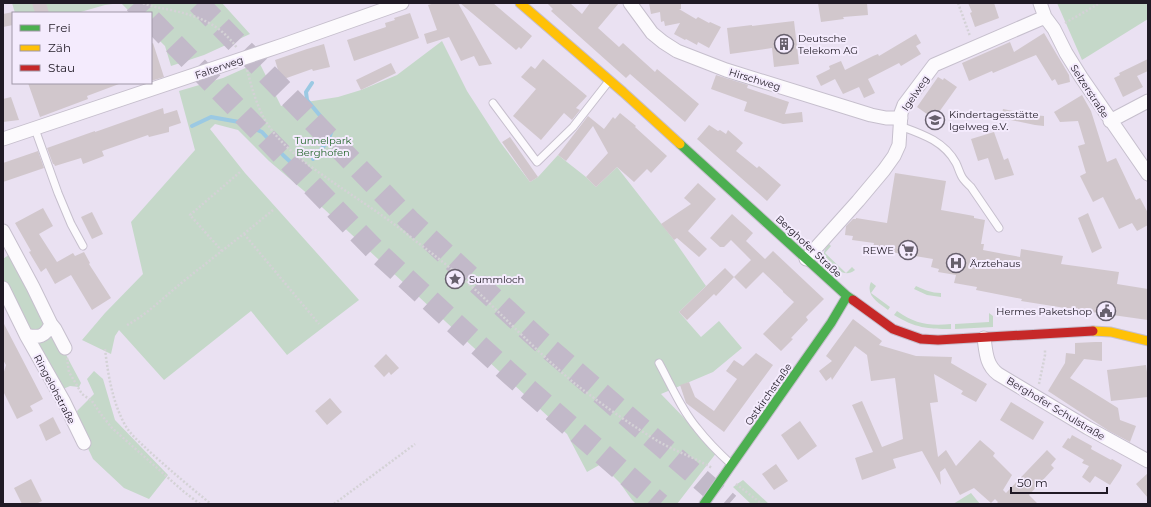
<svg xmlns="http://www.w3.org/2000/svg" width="1151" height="507" viewBox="0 0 1151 507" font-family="Montserrat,sans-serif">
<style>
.green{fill:#c5d8c9}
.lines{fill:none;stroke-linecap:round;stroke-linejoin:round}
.stream{stroke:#9bc9e3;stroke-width:4}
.building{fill:#d1c7cc}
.highway-tunnel{stroke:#c2b9c9;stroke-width:22;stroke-dasharray:22 11;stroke-linecap:butt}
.lane-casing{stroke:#c6bfcd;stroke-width:9}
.street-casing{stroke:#c6bfcd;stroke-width:15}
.fast-casing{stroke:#c6bfcd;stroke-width:11}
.slow-casing{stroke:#c6bfcd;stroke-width:11}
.jam-casing{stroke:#c6bfcd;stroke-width:11}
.path{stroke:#d4d2d6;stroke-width:2.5;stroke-dasharray:2 2;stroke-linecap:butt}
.lane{stroke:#fcfafd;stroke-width:7}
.street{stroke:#fcfafd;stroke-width:13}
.fast{stroke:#4caf50;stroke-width:9}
.slow{stroke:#ffc107;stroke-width:9}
.jam{stroke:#c62828;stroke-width:9}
.labels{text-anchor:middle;stroke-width:4;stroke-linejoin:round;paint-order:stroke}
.poi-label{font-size:10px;fill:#201a25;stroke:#f4ebfd;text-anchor:start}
.street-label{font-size:10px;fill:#201a25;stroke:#f4ebfd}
.park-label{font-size:10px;fill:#24662b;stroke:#f4ebfd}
</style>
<rect width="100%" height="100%" fill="#eae1f2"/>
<path class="green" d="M 12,3 L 120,3 L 105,5 L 77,13 L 15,13 Z
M 121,3 L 222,3 L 250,34 L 204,55 L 171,66 L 165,46 L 151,32 L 151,13 L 131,13 Z
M 1057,3 L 1148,3 L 1148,19 L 1082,60 Z
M 442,41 L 467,91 L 500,142 L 530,182 L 538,177 L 558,155 L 586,177 L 596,187 L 617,167 L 674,240 L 706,286 L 679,312 L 701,337 L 719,321 L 742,348 L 713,372 L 661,394 L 717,452 L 677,504 L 636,504 L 632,500 L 620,483 L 601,464 L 587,472 L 567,434 L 310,196 L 269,161 L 238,130 L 215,124 L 210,129 L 245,173 L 359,300 L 287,355 L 251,311 L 164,380 L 119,330 L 115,336 L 111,354 L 82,340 L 105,313 L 143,274 L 131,222 L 195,150 L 179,91 L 223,78 L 259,62 L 281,106 L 338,97 L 361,90 L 397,75 Z
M 829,244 L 831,246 L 825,253 L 846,273 L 852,267 L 855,270 C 843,280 832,265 823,256 L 825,249 Z
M 10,254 L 47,321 L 46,328 L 36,333 L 27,329 L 3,280 L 3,259 Z
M 871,282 L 876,286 L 871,293 L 890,307 L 888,310 C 879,303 865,296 871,282 Z
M 916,286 C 925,290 931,293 941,293 L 941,297 L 927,295 L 914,289 Z
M 897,311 C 915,324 929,326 951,324 L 951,329 C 928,329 915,328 894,315 Z
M 989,313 L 993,316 L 993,327 L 955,329 L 955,324 L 989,322 Z
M 50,334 L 55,334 L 81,383 L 79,387 L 70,386 L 63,389 L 36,343 Z
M 94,371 L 103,379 L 115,420 L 168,475 L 149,499 L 124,488 L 93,459 L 85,442 L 77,411 L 94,394 L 87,379 Z
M 743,480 L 769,504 L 751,504 L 733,487 Z
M 971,493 L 980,504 L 953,504 Z"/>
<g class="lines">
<path class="stream" d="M 312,83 L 306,92 L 307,100 L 332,130 L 328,141 L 313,159
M 192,126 L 211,117 L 239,122 L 262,132 L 283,155 L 298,169 L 303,170"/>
</g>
<path class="building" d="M 32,3 L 46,3 L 49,13 L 35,13 Z
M 435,3 L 458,3 L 492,64 L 479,66 L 474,56 L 461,61 L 449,37 L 427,44 L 424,34 L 437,30 L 428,5 Z
M 460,3 L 493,3 L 532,36 L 521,49 L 519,47 L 516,50 Z
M 547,3 L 570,3 L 582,14 L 590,3 L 619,3 L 598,28 L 619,47 L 623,43 L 655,72 L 657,69 L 699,104 L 685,122 L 630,74 L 626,78 L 551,11 L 553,9 Z
M 649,3 L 681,3 L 681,9 L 679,9 L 696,19 L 698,17 L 709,23 L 710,22 L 721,27 L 709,48 L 698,42 L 697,45 L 686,39 L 685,40 L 674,34 L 680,23 L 665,26 L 664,21 L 661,22 L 660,12 L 651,14 Z
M 818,3 L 867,3 L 868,15 L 843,17 L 844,19 L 821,22 Z
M 968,3 L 994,3 L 999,18 L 975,27 L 970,13 L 972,12 Z
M 13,12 L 13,25 L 3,27 L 3,14 Z
M 410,13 L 419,38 L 354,61 L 347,40 L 386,27 L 385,23 L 395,20 L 394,18 Z
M 794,21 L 799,64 L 774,67 L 772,48 L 730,54 L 727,28 L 752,25 L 752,26 Z
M 1044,33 L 1069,75 L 1070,82 L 1058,85 L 1055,79 L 1052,81 L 1036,55 L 993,73 L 992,71 L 969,81 L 962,63 L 1010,42 L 1014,52 Z
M 916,34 L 921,43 L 916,46 L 921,54 L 901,66 L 899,63 L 868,79 L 875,93 L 864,98 L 859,87 L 843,94 L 835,79 L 821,86 L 816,76 L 830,69 L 829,66 L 841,61 L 845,70 L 873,56 L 878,54 L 879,56 Z
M 153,43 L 164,77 L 151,81 L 151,44 Z
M 324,44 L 330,67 L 313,71 L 312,69 L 281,80 L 275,60 L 307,49 Z
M 543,59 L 587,96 L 576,108 L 580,110 L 572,120 L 564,113 L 541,140 L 513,116 L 536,89 L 521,77 L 531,66 L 535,69 Z
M 1148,59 L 1148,71 L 1137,76 L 1143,87 L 1123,97 L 1114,78 L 1120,75 L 1119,73 Z
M 391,63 L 396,73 L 361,90 L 356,80 Z
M 716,75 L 748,85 L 747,88 L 789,102 L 785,114 L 802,112 L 803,122 L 783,124 L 744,111 L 747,102 L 711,89 Z
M 938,77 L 943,80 L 944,78 L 957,87 L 934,119 L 917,107 Z
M 28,83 L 119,83 L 119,84 L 87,96 L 88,99 L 40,117 Z
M 1082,95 L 1091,111 L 1107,162 L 1116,158 L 1136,200 L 1140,198 L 1148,213 L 1148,225 L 1137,231 L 1132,223 L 1119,229 L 1103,197 L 1093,202 L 1080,176 L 1086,173 L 1078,146 L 1085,144 L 1078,121 L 1060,122 L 1054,112 Z
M 11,97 L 19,120 L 3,122 L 3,99 Z
M 163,108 L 164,114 L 177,110 L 181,123 L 169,127 L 169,132 L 149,137 L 148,135 L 102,151 L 104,156 L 83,164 L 81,158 L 55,166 L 54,164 L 53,164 L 47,148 L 95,131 L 95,132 Z
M 1003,109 L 1033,115 L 1044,116 L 1044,126 L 1035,125 L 1001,118 Z
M 620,113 L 636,126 L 635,127 L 667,156 L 651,173 L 647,169 L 634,182 L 617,167 L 596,187 L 586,177 L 608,153 L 593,126 L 566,161 L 558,155 L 588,116 L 604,129 L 613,117 L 615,119 Z
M 709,125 L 718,131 L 720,130 L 726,134 L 728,130 L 743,143 L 736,151 L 757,168 L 759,166 L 781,185 L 767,201 L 697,139 Z
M 994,132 L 1004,160 L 1008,158 L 1014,175 L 995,180 L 988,158 L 978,161 L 971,139 Z
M 510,137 L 538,177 L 530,182 L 502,142 Z
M 38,151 L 44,168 L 3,182 L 3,163 Z
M 895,173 L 946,181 L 941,210 L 974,216 L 974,218 L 985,220 L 981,244 L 984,244 L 983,250 L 1020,257 L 1021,249 L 1063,256 L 1061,264 L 1119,272 L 1117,284 L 1148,289 L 1148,320 L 1084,311 L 1021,301 L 1022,299 L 976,290 L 977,287 L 954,283 L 956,275 L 938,272 L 939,269 L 931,267 L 933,259 L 885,251 L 880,255 L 872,254 L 874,243 L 852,240 L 853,236 L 845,235 L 846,226 L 853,219 L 856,219 L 856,218 L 887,223 Z
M 698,183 L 716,199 L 688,231 L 707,249 L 699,257 L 677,238 L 674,240 L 661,224 L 691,204 L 684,198 Z
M 43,208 L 53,226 L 39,234 L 57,262 L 73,253 L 75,256 L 84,252 L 90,263 L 89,264 L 111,298 L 92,310 L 71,275 L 55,284 L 46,268 L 41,272 L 29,252 L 31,251 L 15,223 Z
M 92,212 L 103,234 L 92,239 L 81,217 Z
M 1088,213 L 1102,248 L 1092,253 L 1078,218 Z
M 732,214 L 753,233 L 746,241 L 765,259 L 773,251 L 824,299 L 806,317 L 808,320 L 791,338 L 793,339 L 781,351 L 763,334 L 794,302 L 783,292 L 783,291 L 763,272 L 746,289 L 734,277 L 716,296 L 714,294 L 687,320 L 679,312 L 725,268 L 734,277 L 751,260 L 731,240 L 724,247 L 720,247 L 710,238 Z
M 853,319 L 882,341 L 879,345 L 916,356 L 952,357 L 951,363 L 987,384 L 976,402 L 961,394 L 963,391 L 934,374 L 938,402 L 930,403 L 938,457 L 946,450 L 956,466 L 980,440 L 995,453 L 993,456 L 1012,475 L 1003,490 L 1006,493 L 1047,450 L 1056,459 L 1051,465 L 1054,468 L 1029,495 L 1038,504 L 996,504 L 998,502 L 995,499 L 991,503 L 974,488 L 960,495 L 945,468 L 940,472 L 941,485 L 922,451 L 893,459 L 896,468 L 862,480 L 855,458 L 873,452 L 852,405 L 862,401 L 882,447 L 903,439 L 895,378 L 871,381 L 867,355 L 855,346 L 832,380 L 831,377 L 826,381 L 819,371 L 832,361 L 826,356 Z
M 3,322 L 43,399 L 30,406 L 33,411 L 17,419 L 3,391 L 3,375 L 6,365 L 3,360 Z
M 1095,342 L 1102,342 L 1102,361 L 1084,359 L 1070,378 L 1118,408 L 1120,420 L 1136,426 L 1130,442 L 1109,431 L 1048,391 L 1065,363 L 1066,353 L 1075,354 L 1075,343 Z
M 756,353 L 773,365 L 724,432 L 686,403 L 680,385 L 689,382 L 695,397 L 714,411 L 737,379 L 726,371 L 734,360 L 743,366 Z
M 386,354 L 399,368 L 391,375 L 389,372 L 384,377 L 374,366 Z
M 1146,365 L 1148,379 L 1148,397 L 1111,401 L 1107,370 Z
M 330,398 L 342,412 L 327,425 L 315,411 Z
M 1011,402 L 1044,422 L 1033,440 L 1000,420 Z
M 53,417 L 61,433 L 46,441 L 39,425 Z
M 800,421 L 817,446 L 798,460 L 781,435 Z
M 1072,435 L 1092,446 L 1091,449 L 1111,460 L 1112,459 L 1122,465 L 1120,470 L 1110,485 L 1095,476 L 1090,483 L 1082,477 L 1089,466 L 1082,463 L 1084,460 L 1062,447 L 1068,438 L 1070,439 Z
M 776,464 L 788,481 L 774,490 L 762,474 Z
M 1148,473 L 1148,498 L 1136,484 Z
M 31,479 L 42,501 L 36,504 L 22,504 L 14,488 Z"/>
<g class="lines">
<path class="highway-tunnel" d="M 135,3 L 144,13
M 198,3 L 409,220 L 539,340 L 729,504
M 151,20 L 377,252 L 509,373 L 660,504"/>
<g class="lane-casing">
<path id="lane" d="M 493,103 L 537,162 L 573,127 L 609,81
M 900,126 C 922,134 944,141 956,163 C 958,167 959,171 961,175 C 963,180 967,183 971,187 L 999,228
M 35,129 L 58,193 L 71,224 L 83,246
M 659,363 C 671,385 681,409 697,428 C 707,441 719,453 731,464"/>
</g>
<g class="street-casing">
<path id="street" d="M 630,3 L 652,33 L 663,42 L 677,51 L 726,70 L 871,115 L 886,118 L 901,118
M 1040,3 L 1045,17 L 1054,29 L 1066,53 L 1081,77 L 1148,174
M 1110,121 L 1148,101
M 3,139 L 283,45 L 402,3
M 3,231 L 33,287 L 51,324 L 55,329 L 65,348
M 806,259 L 858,201 L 884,170 L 894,156 L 899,145 L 901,113 L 904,105 L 934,65 L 1045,17
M 3,288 L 26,335 L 64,402 L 84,443
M 26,335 C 39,338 45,337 51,324
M 984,338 C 986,352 986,365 998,374 L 1088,428 L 1148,461"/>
</g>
<g class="fast-casing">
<path id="fast" d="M 680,144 L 847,296 L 853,300
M 704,504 L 831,323 L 847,296"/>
</g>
<g class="slow-casing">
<path id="slow" d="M 520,3 L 623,92 L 680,144
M 1093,331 L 1111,332 L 1148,341"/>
</g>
<g class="jam-casing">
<path id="jam" d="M 853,300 L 893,329 L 921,339 L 938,340 L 1093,331"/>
</g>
<path class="path" d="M 143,3 C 152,7 161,8 171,10 C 198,16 220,24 237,48
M 958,3 L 970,36
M 1065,23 L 1100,3
M 247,70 C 253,92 259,115 274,133 C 291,154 314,169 337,185 C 362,202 389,219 413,239 C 437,257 461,276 483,297 C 513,326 542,356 574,383 C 600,403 628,423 656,440 C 674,451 694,457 712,468
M 244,234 L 319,324
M 222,251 L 190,215 L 240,172
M 127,325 C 148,314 166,295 185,280 C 214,257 244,234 273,210
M 105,349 C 108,374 112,400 124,423 C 130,435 141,443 150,452 C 170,470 190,487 211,504
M 67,358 L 69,372 L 82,394 L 92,401 L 100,413 L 112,428 L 183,491 L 200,504
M 1039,384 L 1045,355 L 1045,350
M 736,484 L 762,504
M 334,504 L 415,444"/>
<use href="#lane" class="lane"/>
<use href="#street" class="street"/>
<use href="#fast" class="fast"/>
<use href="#slow" class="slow"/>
<use href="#jam" class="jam"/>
</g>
<defs>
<g id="building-ring" transform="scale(1)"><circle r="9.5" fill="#f4ebfd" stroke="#67606d" stroke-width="1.5"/><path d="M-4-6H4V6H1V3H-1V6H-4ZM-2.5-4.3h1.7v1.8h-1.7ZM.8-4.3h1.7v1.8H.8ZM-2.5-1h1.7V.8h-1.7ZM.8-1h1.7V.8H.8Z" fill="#67606d"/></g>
<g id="school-ring" transform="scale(1)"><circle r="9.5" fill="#f4ebfd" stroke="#67606d" stroke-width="1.5"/><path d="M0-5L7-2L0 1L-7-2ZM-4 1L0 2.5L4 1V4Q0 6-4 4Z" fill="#67606d"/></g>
<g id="supermarket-ring" transform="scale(1)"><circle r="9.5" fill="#f4ebfd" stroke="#67606d" stroke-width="1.5"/><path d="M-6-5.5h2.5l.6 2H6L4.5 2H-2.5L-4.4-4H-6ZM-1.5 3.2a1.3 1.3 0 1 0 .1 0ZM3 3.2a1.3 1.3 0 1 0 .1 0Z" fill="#67606d"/></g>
<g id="hospital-ring" transform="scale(1)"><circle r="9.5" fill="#f4ebfd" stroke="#67606d" stroke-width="1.5"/><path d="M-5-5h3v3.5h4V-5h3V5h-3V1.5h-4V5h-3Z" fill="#67606d"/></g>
<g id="sight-ring" transform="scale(1)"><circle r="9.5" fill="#f4ebfd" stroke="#67606d" stroke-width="1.5"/><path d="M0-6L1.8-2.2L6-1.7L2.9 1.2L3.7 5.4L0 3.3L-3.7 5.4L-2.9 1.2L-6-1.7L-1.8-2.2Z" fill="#67606d"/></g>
<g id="civic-ring" transform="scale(1)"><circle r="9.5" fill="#f4ebfd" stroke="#67606d" stroke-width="1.5"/><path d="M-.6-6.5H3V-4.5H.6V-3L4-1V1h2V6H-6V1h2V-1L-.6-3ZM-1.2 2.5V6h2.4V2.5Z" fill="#67606d"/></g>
</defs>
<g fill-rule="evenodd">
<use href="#building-ring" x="784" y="44"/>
<use href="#school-ring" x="935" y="120"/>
<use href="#supermarket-ring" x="908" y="250"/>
<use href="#hospital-ring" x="956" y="263"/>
<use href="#sight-ring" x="455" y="279"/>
<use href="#civic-ring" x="1106" y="311"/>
</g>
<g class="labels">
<g class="poi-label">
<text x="798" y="42">Deutsche<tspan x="798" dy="12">Telekom AG</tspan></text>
<text x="949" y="118">Kindertagesstätte<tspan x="949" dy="12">Igelweg e.V.</tspan></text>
<text x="894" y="254" text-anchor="end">REWE</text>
<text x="970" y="267">Ärztehaus</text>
<text x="469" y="283">Summloch</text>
<text x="1092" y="315" text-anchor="end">Hermes Paketshop</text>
</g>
<g class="street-label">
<text transform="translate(219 67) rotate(-19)" y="4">Falterweg</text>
<text transform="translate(755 79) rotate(17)" y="4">Hirschweg</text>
<text transform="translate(1090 91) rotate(57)" y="4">Selzerstraße</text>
<text transform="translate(915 93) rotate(-56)" y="4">Igelweg</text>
<text transform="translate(809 246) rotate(43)" y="4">Berghofer Straße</text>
<text transform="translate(55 389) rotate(62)" y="4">Ringelohstraße</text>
<text transform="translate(768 394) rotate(-55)" y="4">Ostkirchstraße</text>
<text transform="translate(1056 408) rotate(31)" y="4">Berghofer Schulstraße</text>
</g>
<g class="park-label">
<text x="323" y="144">Tunnelpark<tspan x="323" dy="12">Berghofen</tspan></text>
</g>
</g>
<rect width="1151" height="507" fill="none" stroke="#201a25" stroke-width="8"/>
<rect x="12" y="12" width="140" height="72" fill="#f4ebfd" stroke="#9f97a7"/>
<rect x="20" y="25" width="20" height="6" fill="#4caf50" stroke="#9f97a7"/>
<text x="48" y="32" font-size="12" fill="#201a25">Frei</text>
<rect x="20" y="45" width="20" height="6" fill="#ffc107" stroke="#9f97a7"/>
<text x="48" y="52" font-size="12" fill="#201a25">Zäh</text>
<rect x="20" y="65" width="20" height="6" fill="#c62828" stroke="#9f97a7"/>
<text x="48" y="72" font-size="12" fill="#201a25">Stau</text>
<path d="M1011 487v6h96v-6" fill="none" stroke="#201a25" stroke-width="2"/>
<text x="1017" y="487" font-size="12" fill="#201a25" stroke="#f4ebfd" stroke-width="3" paint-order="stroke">50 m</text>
</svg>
